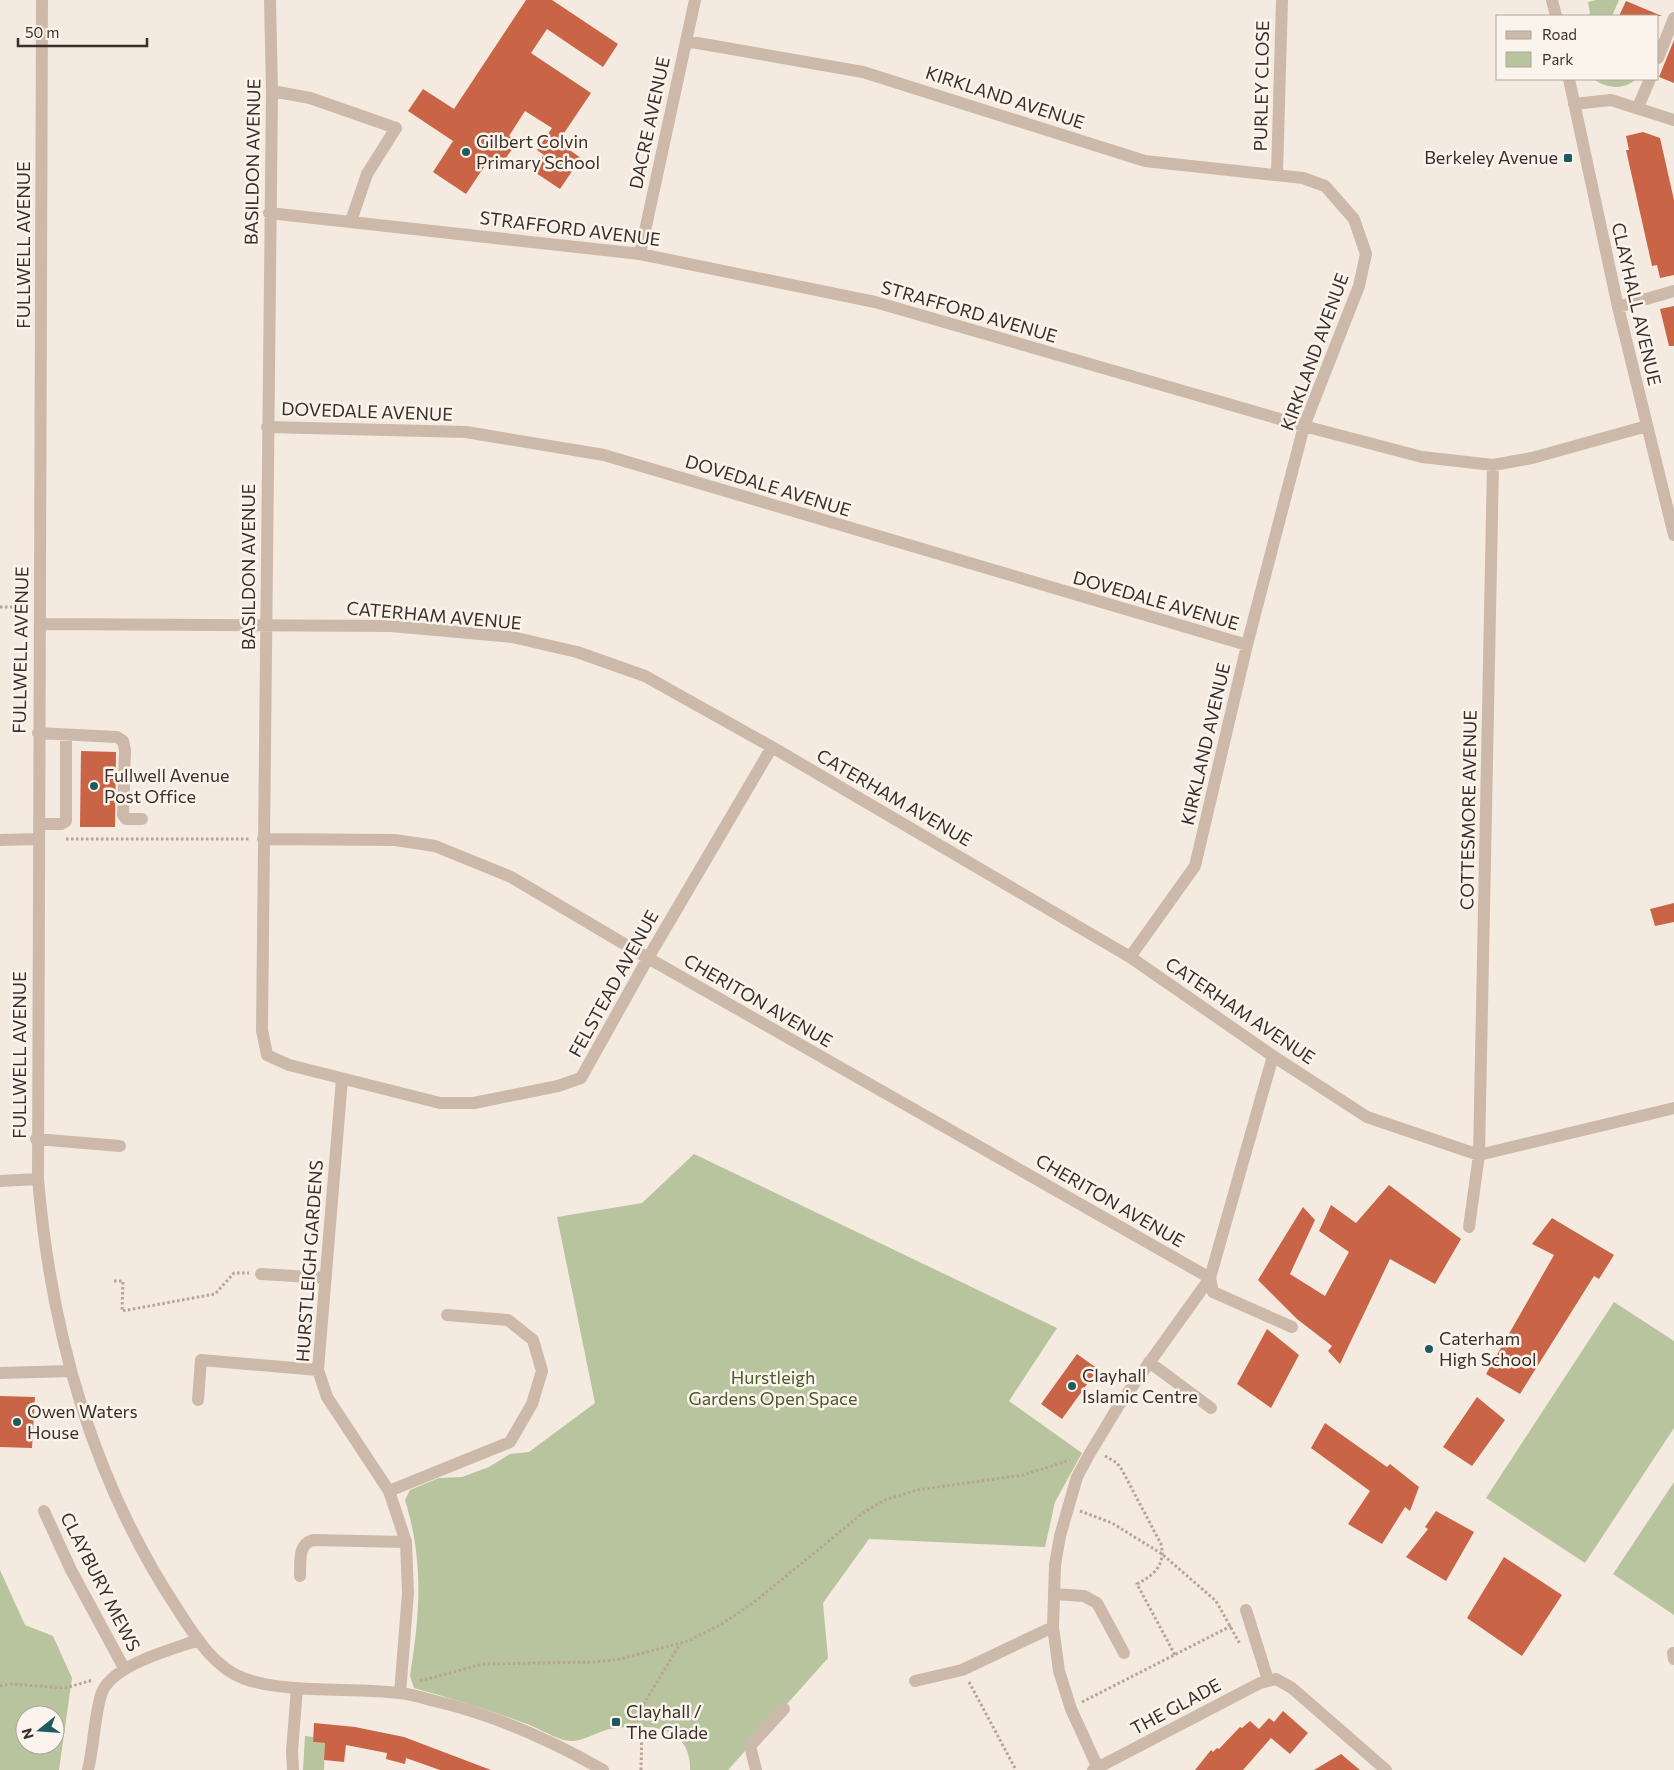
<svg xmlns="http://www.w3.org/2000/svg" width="1674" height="1770" viewBox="0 0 1674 1770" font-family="Commissioner,sans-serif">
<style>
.green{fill:#b8c49e;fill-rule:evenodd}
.building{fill:#ca6447}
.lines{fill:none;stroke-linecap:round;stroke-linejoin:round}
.path{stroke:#b9a394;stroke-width:3;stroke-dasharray:2.5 2.5;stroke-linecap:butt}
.minor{stroke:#cdb9aa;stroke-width:12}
.poi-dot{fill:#1d5b5e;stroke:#fbf4ec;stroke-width:2}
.labels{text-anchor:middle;stroke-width:5;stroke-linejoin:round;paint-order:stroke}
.street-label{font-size:18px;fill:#3a2f2a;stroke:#fbf4ec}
.poi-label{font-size:18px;fill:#3a2f2a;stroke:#fbf4ec;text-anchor:start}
.park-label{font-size:18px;fill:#4a5a2c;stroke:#fbf4ec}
</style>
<rect width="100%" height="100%" fill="#f4eadf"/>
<path class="green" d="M 1596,0 L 1619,0 L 1612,16 L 1588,16 L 1590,13 L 1588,2 Z
M 1594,79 L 1636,79 C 1625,90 1606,89 1594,79 Z
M 694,1154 L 1057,1328 L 1009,1401 L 1082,1453 L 1055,1502 L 1045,1547 L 869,1539 L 823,1603 L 828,1658 L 728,1770 L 690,1770 C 692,1724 644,1723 610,1729 C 597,1732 582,1742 570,1741 C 560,1741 538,1728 527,1724 C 490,1710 453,1699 414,1688 L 410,1676 C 420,1613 424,1562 405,1500 L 410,1490 L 439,1478 L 462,1477 L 489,1467 L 510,1454 L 529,1452 L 595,1403 L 557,1217 L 642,1203 Z
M 1614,1302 L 1674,1341 L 1674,1428 L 1585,1563 L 1486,1498 Z
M 1674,1482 L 1674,1615 L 1613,1574 Z
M 0,1570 L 25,1625 L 53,1636 L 72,1678 L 59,1770 L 0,1770 ZM 25,1715 L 55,1715 L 55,1745 L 25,1745 Z
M 305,1736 L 313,1737 L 313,1742 L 325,1743 L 324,1770 L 303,1770 Z"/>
<path class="building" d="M 526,0 L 552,0 L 618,44 L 603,67 L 547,29 L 531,53 L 591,93 L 558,142 L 581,158 L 560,189 L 533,171 L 544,155 L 537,150 L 552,128 L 525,111 L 509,136 L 517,142 L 499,168 L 488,161 L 466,194 L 433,172 L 453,141 L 408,111 L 423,89 L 454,109 Z
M 1626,1 L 1662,16 L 1619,16 Z
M 1674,40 L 1674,83 L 1659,77 Z
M 1643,132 L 1660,138 L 1674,200 L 1674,275 L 1660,278 L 1657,265 L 1652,266 L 1626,150 L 1629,150 L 1626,136 Z
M 1674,306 L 1674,346 L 1669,346 L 1660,309 Z
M 81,751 L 116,752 L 115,827 L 80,827 Z
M 1674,903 L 1674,922 L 1655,926 L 1650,909 Z
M 1389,1185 L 1461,1239 L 1435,1284 L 1390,1259 L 1340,1364 L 1328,1351 L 1332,1346 L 1297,1319 L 1258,1280 L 1303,1207 L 1315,1220 L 1290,1274 L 1325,1296 L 1349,1252 L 1319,1231 L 1331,1205 L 1356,1223 Z
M 1552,1218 L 1614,1255 L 1599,1279 L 1594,1276 L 1520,1394 L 1486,1374 L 1554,1255 L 1532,1244 Z
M 1267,1329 L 1299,1355 L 1271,1408 L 1237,1384 Z
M 1077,1354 L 1098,1369 L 1062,1419 L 1041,1404 Z
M 0,1396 L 35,1397 L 32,1448 L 0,1447 Z
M 1477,1397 L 1505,1420 L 1472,1466 L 1443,1447 Z
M 1325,1423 L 1387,1467 L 1390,1464 L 1419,1487 L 1410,1511 L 1405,1507 L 1382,1544 L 1348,1524 L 1370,1491 L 1311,1448 Z
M 1436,1511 L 1474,1532 L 1446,1581 L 1406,1557 L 1428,1529 L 1425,1527 Z
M 1504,1557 L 1562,1595 L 1522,1656 L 1467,1618 Z
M 1283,1711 L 1308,1733 L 1290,1754 L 1271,1738 L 1243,1770 L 1195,1770 L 1211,1750 L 1213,1752 L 1217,1748 L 1219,1749 L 1240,1727 L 1242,1728 L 1250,1721 L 1259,1729 L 1269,1718 L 1274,1722 Z
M 314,1723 L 355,1727 L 404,1737 L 491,1770 L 440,1770 L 406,1758 L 405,1764 L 386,1759 L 387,1753 L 346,1745 L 344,1762 L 324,1760 L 325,1743 L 313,1742 Z
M 1341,1754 L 1360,1770 L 1314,1770 Z"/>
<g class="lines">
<path class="path" d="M 0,607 L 27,607
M 66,839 L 250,839
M 114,1281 L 123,1281 L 122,1311 L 215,1294 L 234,1273 L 249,1273
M 1105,1456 L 1117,1463 L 1122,1470 L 1161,1544 C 1166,1565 1154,1575 1137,1584 L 1175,1655
M 1080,1511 L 1112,1523 L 1162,1554 L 1216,1601 L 1240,1644
M 420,1681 L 483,1664 L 595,1662 L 621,1659 L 688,1641 L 720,1625 L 753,1603 L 863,1513 L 885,1500 L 917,1490 L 1023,1475 L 1070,1460
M 969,1682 L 1016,1770
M 0,1686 L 11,1684 L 65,1688 L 93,1680
M 1082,1702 L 1231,1626
M 628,1730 L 680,1644
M 641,1770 L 642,1725"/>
<path class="minor" d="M 42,0 L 38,1179 C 51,1333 92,1480 178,1610 C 195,1636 214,1668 245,1679 C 291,1694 351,1687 399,1693 C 411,1694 423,1698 435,1701 C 494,1715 551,1740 603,1770
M 270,0 L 272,91 L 262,1030 L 267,1055 L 289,1065 L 440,1103 L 474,1103 L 558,1086 L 581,1078 L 648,958 L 772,747
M 1552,0 L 1556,16
M 686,41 L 863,72 L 1145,161 L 1303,178 L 1325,186 L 1354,219 L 1366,254 L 1359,286 L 1304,426 L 1247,645 L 1195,866 L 1130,957
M 1658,58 L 1674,18
M 1569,79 L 1618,307 L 1674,535
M 272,91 L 310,98 L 396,128 L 367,174 L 351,221
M 1574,104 L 1611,100 L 1674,120
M 1638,107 L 1650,79
M 1277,174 L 1282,0
M 269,213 L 640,254 L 875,302 L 1304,426 L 1422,457 L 1493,465 L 1532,458 L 1647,426
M 640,254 L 695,0
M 1618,307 L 1674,291
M 267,427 L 466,432 L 604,455 L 1247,645
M 40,624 L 391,626 L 512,637 L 577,652 L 645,676 L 772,747 L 1130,957 L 1273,1056 L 1367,1117 L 1479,1155 L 1674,1108
M 38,733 L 117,737 L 123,741 L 125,750 L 123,815 L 126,819 L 142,819
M 39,824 L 61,824 L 66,821 L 66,736
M 263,839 L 395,840 L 435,846 L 511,877 L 648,958 L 1210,1278 L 1213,1292 L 1292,1327
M 0,840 L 39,839
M 342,1079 L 318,1370 L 327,1397 L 389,1491 L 406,1542 L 408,1593 L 400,1693
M 36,1139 L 120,1146
M 0,1181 L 38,1179
M 1469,1227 L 1479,1155 L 1493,465
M 261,1274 L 326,1278
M 1149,1362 L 1211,1408
M 0,1373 L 70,1371
M 198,1400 L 201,1360 L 318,1370
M 389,1491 L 510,1442 L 532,1404 L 542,1371 L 533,1340 L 508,1320 L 447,1315
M 44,1511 L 71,1570 L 124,1668
M 300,1576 C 301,1562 297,1545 313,1540 L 406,1542
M 1054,1594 L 1084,1596 L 1097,1603 L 1124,1653
M 1246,1610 L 1268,1680
M 1673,1653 L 1674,1659
M 915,1681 L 962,1670 L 1053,1627
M 1098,1768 L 1071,1709 L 1059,1671 L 1053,1627 L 1055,1565 L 1060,1536 L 1077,1477 L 1090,1453 L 1119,1405 L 1210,1278 L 1273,1056
M 88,1770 C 94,1745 94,1719 101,1695 C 110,1665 171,1650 198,1640
M 293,1770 L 292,1751 L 297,1688
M 756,1770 L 750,1746 L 784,1709
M 1093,1770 L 1260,1683 L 1276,1679 L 1292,1688 L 1386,1770"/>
</g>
<g class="poi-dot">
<circle cx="466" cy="152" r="5"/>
<rect x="1563" y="153" width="10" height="10" rx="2.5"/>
<circle cx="94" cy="786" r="5"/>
<circle cx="1429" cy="1349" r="5"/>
<circle cx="1072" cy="1386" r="5"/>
<circle cx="17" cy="1422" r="5"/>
<rect x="611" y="1717" width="10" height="10" rx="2.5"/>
</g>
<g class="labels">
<g class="street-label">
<text transform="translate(1262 86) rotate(-89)" y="6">PURLEY CLOSE</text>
<text transform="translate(1005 98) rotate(18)" y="6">KIRKLAND AVENUE</text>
<text transform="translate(650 123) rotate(-78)" y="6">DACRE AVENUE</text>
<text transform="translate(253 162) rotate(-89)" y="6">BASILDON AVENUE</text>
<text transform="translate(570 229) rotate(7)" y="6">STRAFFORD AVENUE</text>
<text transform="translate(24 245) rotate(-90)" y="6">FULLWELL AVENUE</text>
<text transform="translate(1636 304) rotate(77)" y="6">CLAYHALL AVENUE</text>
<text transform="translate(969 312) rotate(16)" y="6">STRAFFORD AVENUE</text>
<text transform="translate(1315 352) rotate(-70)" y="6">KIRKLAND AVENUE</text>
<text transform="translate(367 412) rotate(2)" y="6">DOVEDALE AVENUE</text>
<text transform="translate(768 486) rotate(17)" y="6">DOVEDALE AVENUE</text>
<text transform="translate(249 567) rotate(-90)" y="6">BASILDON AVENUE</text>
<text transform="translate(1156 601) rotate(16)" y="6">DOVEDALE AVENUE</text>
<text transform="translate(434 616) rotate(5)" y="6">CATERHAM AVENUE</text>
<text transform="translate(21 650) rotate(-89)" y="6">FULLWELL AVENUE</text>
<text transform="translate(1206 744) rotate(-77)" y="6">KIRKLAND AVENUE</text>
<text transform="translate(894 798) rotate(30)" y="6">CATERHAM AVENUE</text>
<text transform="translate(1469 810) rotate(-89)" y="6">COTTESMORE AVENUE</text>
<text transform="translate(614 984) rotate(-61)" y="6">FELSTEAD AVENUE</text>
<text transform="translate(758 1001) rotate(30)" y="6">CHERITON AVENUE</text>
<text transform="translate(1240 1011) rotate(34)" y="6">CATERHAM AVENUE</text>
<text transform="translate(20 1055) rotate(-90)" y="6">FULLWELL AVENUE</text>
<text transform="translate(1110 1201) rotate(30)" y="6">CHERITON AVENUE</text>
<text transform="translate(310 1261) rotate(-86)" y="6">HURSTLEIGH GARDENS</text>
<text transform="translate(100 1582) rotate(63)" y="6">CLAYBURY MEWS</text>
<text transform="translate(1176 1707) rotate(-28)" y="6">THE GLADE</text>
</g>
<g class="poi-label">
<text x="476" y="148">Gilbert Colvin<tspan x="476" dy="21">Primary School</tspan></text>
<text x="1558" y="164" text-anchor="end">Berkeley Avenue</text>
<text x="104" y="782">Fullwell Avenue<tspan x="104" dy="21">Post Office</tspan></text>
<text x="1439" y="1345">Caterham<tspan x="1439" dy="21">High School</tspan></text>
<text x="1082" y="1382">Clayhall<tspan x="1082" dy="21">Islamic Centre</tspan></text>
<text x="27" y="1418">Owen Waters<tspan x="27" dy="21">House</tspan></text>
<text x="626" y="1718">Clayhall /<tspan x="626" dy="21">The Glade</tspan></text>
</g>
<g class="park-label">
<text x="773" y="1384">Hurstleigh<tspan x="773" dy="21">Gardens Open Space</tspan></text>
</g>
</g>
<rect x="1496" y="15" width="162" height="65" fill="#fbf4ec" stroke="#aea59e"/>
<rect x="1506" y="31" width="25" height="8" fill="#cdb9aa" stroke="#aea59e"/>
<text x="1542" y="40" font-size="15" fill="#3a2f2a">Road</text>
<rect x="1506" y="52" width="25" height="15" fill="#b8c49e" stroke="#aea59e"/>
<text x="1542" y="65" font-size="15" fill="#3a2f2a">Park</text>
<g transform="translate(40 1730) rotate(253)"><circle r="24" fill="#fbf4ec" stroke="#aea59e"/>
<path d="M0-4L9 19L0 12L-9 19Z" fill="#1d5b5e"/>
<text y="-8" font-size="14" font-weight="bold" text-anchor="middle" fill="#3a2f2a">N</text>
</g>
<path d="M18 38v8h129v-8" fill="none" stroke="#3a2f2a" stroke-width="2.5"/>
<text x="25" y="38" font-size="15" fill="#3a2f2a" stroke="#fbf4ec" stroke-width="4" paint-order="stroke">50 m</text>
</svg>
